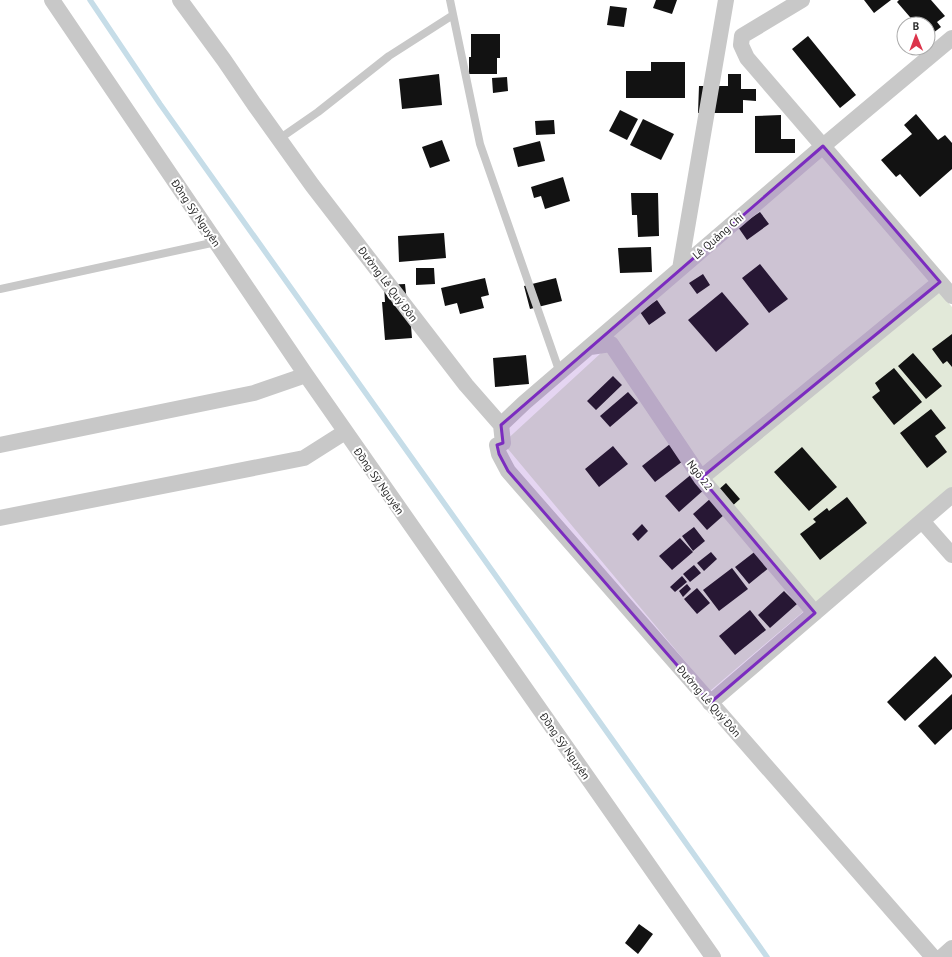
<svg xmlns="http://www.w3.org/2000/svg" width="952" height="957" viewBox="0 0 952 957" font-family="'PT Sans',sans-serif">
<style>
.green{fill:#e2e9d9}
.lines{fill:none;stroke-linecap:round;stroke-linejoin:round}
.stream{stroke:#c6dde8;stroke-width:5.5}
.building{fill:#121212}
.lane{stroke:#c8c8c8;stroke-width:8}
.street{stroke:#c8c8c8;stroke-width:16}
.marked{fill:#7b2cbf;fill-opacity:0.2;stroke:#7b2cbf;stroke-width:3;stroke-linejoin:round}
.labels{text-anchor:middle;stroke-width:4;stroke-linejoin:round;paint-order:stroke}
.street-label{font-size:11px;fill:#2b2b2b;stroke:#fff}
</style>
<rect width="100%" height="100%" fill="#fff"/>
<path class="green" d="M 819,150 L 952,307 L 952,492 L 811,609 L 804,611 L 710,691 L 503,443 L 601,353 L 594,343 Z"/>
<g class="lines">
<path class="stream" d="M 90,0 L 160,104 L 767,957"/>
</g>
<path class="building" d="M 656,0 L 677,0 L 672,14 L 653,8 Z
M 864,0 L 891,0 L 874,13 Z
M 899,0 L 931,0 L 945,16 L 937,22 L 941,27 L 933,33 L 929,28 L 928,29 L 928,24 L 916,24 L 897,2 Z
M 610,6 L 627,8 L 624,27 L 607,25 Z
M 471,34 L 500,34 L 500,58 L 497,58 L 497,74 L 469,74 L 469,57 L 471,57 Z
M 808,36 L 856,95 L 840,108 L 792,49 Z
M 651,62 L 685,62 L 685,98 L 626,98 L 626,71 L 651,71 Z
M 439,74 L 442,105 L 402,109 L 399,79 Z
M 728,74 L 741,74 L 741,89 L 756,89 L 756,101 L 743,100 L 743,113 L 698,113 L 699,86 L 728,86 Z
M 507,77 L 508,91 L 493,93 L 492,78 Z
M 620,110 L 638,119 L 627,140 L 609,131 Z
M 916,114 L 938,140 L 945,135 L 952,143 L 952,169 L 920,197 L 900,174 L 896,177 L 881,160 L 912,134 L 904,125 Z
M 781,115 L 781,139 L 795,139 L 795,153 L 755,153 L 755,116 Z
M 643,119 L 674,134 L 661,160 L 630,145 Z
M 554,120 L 555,134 L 536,135 L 535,121 Z
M 442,140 L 450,161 L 430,168 L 422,147 Z
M 540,141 L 545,161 L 518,167 L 513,148 Z
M 563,177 L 570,201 L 545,209 L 541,196 L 534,198 L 531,187 Z
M 631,193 L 658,193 L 659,236 L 638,237 L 637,215 L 632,215 Z
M 760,212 L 769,224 L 747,240 L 738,227 Z
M 444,233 L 446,258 L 399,262 L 398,236 Z
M 651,247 L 652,272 L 620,273 L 618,248 Z
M 760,264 L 788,299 L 769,313 L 742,278 Z
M 416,268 L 434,268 L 435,284 L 416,285 Z
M 703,274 L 710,285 L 697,294 L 689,283 Z
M 485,278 L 489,295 L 481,297 L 484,308 L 460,314 L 457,303 L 445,306 L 441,288 Z
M 556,278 L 562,301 L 530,309 L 524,286 Z
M 405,284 L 407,302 L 409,302 L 412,338 L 385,340 L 382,302 L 385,302 L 384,285 Z
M 722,292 L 749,324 L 716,352 L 688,320 Z
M 657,300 L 666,313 L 649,325 L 640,312 Z
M 952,334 L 952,367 L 947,361 L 943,364 L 932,349 Z
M 913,353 L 942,386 L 926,399 L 898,366 Z
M 526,355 L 529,384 L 495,387 L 493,358 Z
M 894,368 L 922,402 L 894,425 L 872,397 L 880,391 L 875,383 Z
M 613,376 L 622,385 L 596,410 L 587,401 Z
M 628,392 L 638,403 L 610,427 L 600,416 Z
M 931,409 L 946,428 L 935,436 L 947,452 L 927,468 L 900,433 Z
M 670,444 L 683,461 L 655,482 L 642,466 Z
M 613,446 L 628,464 L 599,487 L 585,469 Z
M 802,447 L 837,487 L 809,511 L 774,472 Z
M 693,473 L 706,488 L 679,512 L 665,496 Z
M 726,483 L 740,499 L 730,508 L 716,492 Z
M 847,497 L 867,523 L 820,560 L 800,534 L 816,522 L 813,519 L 827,508 L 829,511 Z
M 711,498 L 725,514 L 707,530 L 693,514 Z
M 642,524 L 648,531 L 638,541 L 632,534 Z
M 694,527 L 705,541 L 693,551 L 682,536 Z
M 680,538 L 693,552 L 672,570 L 659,556 Z
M 757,550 L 770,567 L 749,584 L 735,567 Z
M 711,552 L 717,559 L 704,571 L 697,563 Z
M 694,565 L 701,573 L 690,582 L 683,574 Z
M 732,568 L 748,589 L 719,611 L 703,590 Z
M 682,576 L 687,582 L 675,592 L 670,587 Z
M 687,584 L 691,589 L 683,597 L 679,591 Z
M 697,588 L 710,603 L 697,614 L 684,599 Z
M 784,591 L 797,604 L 770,628 L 758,615 Z
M 750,610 L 766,630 L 735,655 L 719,636 Z
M 935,656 L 952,675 L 952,677 L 905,721 L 887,702 Z
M 952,694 L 952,729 L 935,745 L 918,726 Z
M 639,924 L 653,934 L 638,954 L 625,943 Z"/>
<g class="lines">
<path class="lane" d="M 450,0 L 480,144 L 560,373
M 279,139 L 318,112 L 389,56 L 453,15
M 0,289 L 216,242"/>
<path class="street" d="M 52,0 L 306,375 L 713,957
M 180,0 L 224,60 L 254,104 L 312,185 L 466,385 L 501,425
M 802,0 L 742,36 L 741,45 L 747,58 L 952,296
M 680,269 L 726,0
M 590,347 L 611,344 L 701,478 L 815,613
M 0,445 L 254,393 L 306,375
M 701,478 L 940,282
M 0,518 L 304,458 L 345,432
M 922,521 L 952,555
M 710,703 L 952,495
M 933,957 L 508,471 L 499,454 L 497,445 L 503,443 L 501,425 L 524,403 L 823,146 L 952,38
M 942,957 L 952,948"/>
</g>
<path class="marked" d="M 823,146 L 940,282 L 701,478 L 815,613 L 710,703 L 508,471 L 499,454 L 497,445 L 503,443 L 501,425 Z"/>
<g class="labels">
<g class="street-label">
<text transform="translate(196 213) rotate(56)" y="4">Đồng Sỹ Nguyên</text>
<text transform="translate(718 236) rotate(-41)" y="4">Lê Quảng Chí</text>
<text transform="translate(388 284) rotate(53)" y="4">Đường Lê Quý Đôn</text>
<text transform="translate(700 475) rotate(53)" y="4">Ngõ 22</text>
<text transform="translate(379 481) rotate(55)" y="4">Đồng Sỹ Nguyên</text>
<text transform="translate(709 701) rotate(49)" y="4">Đường Lê Quý Đôn</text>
<text transform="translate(565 746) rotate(55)" y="4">Đồng Sỹ Nguyên</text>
</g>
</g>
<g transform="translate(916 36) rotate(359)"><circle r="19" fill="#ffffff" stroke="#aaaaaa"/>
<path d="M0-3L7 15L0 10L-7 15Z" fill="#dc344b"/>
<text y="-6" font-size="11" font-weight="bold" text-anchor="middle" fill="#2b2b2b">B</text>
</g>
</svg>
